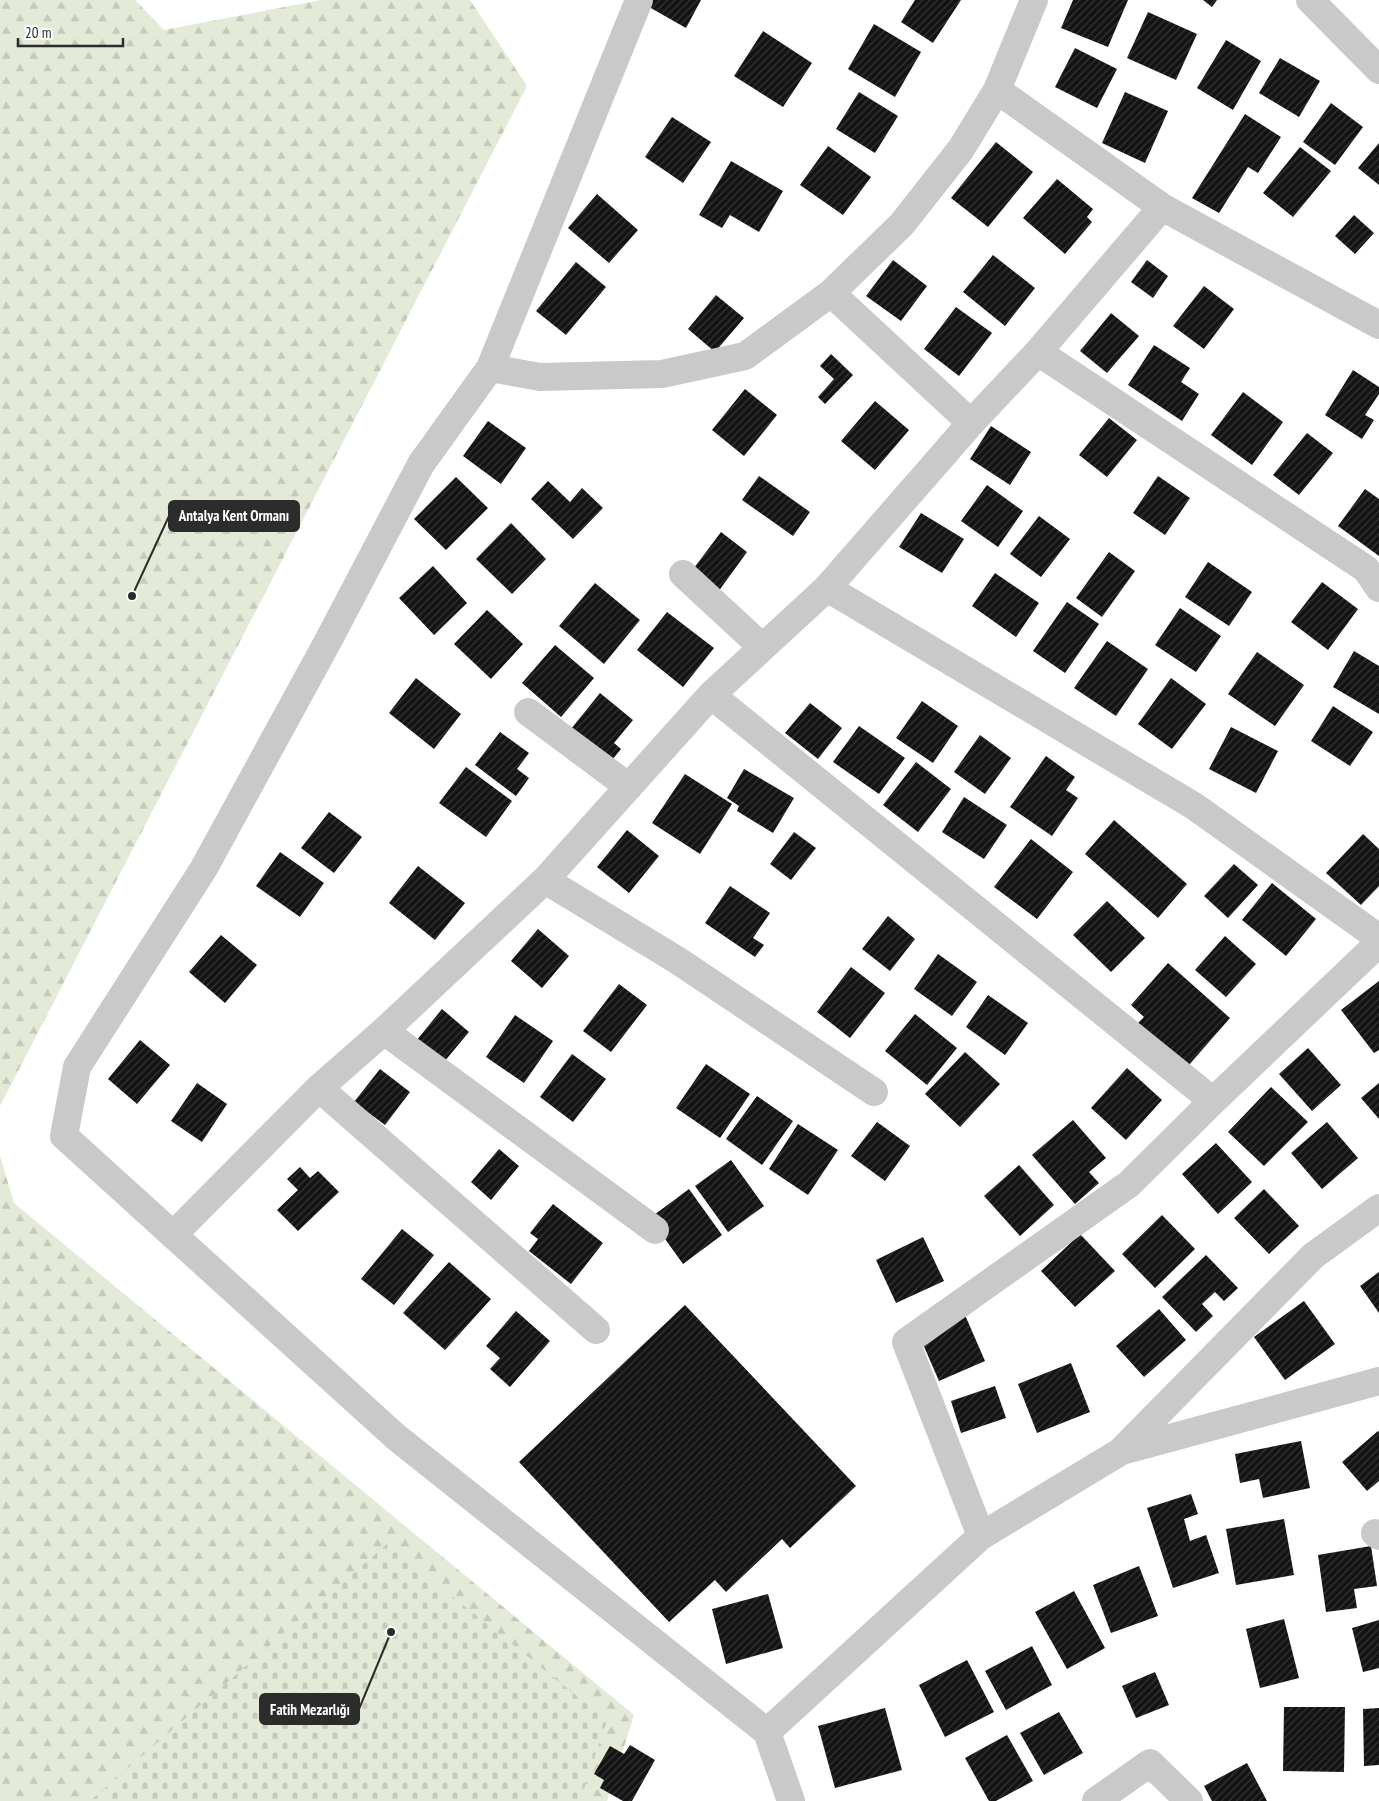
<svg xmlns="http://www.w3.org/2000/svg" width="1379" height="1801" viewBox="0 0 1379 1801" font-family="'PT Sans Narrow',sans-serif">
<style>
.forest{fill:url(#forest-firs)}
.cemetery{fill:url(#cemetery-stones)}
.building{fill:url(#building-hatch)}
.lines{fill:none;stroke-linecap:round;stroke-linejoin:round}
.minor{stroke:#c9c9c9;stroke-width:28}
.leader{fill:none;stroke:#2c2c2c;stroke-width:2}
.callout-dot{fill:#2c2c2c;stroke:#fff;stroke-width:2}
.callout{fill:#2c2c2c;stroke:#2c2c2c;stroke-width:2}
.callout-label{font-size:15px;text-anchor:middle;font-weight:bold;fill:#fff}
</style>
<defs>
<pattern id="forest-firs" width="22" height="20" patternUnits="userSpaceOnUse" patternTransform="scale(1.25)"><rect width="22" height="20" fill="#e4ead8"/><path d="M5 1l3.5 6h-7zM16 11l3.5 6h-7z" fill="#c4c9ba"/></pattern>
<pattern id="cemetery-stones" width="16" height="16" patternUnits="userSpaceOnUse" patternTransform="scale(1.25)"><rect width="16" height="16" fill="#e4ead8"/><path d="M2 7V4a2 2 0 0 1 4 0v3zM10 15v-3a2 2 0 0 1 4 0v3z" fill="#c4c9ba"/></pattern>
<pattern id="building-hatch" width="6" height="6" patternUnits="userSpaceOnUse" patternTransform="scale(1.25)"><rect width="6" height="6" fill="#131313"/><path d="M-1 1l2-2M0 6l6-6M5 7l2-2" fill="none" stroke="#363636"/></pattern>
</defs>
<rect width="100%" height="100%" fill="#fff"/>
<path class="forest" d="M 0,0 L 135,0 L 164,30 L 321,0 L 470,0 L 527,86 L 0,1106 Z
M 0,1156 L 14,1203 L 634,1715 L 607,1801 L 0,1801 Z"/>
<path class="cemetery" d="M 387,1544 L 607,1720 L 580,1801 L 90,1801 Z"/>
<path class="building" d="M 643,0 L 701,0 L 686,28 L 642,3 Z
M 915,0 L 961,0 L 933,43 L 901,22 Z
M 1073,0 L 1128,0 L 1108,47 L 1061,28 Z
M 1203,0 L 1217,0 L 1212,7 Z
M 1148,12 L 1197,34 L 1176,80 L 1127,58 Z
M 874,24 L 921,52 L 895,97 L 848,69 Z
M 763,31 L 812,63 L 783,107 L 734,76 Z
M 1226,40 L 1261,61 L 1233,110 L 1197,88 Z
M 1075,48 L 1117,69 L 1097,108 L 1055,87 Z
M 1280,58 L 1320,81 L 1299,117 L 1259,93 Z
M 859,92 L 898,116 L 875,153 L 836,129 Z
M 1125,92 L 1168,111 L 1145,163 L 1102,143 Z
M 1331,103 L 1363,127 L 1335,165 L 1303,142 Z
M 1245,114 L 1281,137 L 1258,173 L 1248,167 L 1219,213 L 1192,198 Z
M 672,117 L 711,142 L 683,183 L 645,157 Z
M 996,142 L 1033,172 L 988,227 L 951,198 Z
M 1379,143 L 1379,185 L 1358,168 Z
M 828,146 L 871,177 L 843,215 L 800,185 Z
M 1300,147 L 1331,171 L 1293,217 L 1263,193 Z
M 731,161 L 783,191 L 759,232 L 730,215 L 722,228 L 699,215 Z
M 1057,179 L 1093,209 L 1087,217 L 1092,222 L 1065,254 L 1023,218 Z
M 597,194 L 638,230 L 609,263 L 568,228 Z
M 1354,215 L 1374,233 L 1355,254 L 1335,236 Z
M 993,255 L 1035,288 L 1005,326 L 963,292 Z
M 893,260 L 927,286 L 901,321 L 866,296 Z
M 1147,260 L 1168,276 L 1153,298 L 1131,282 Z
M 576,262 L 606,287 L 566,335 L 536,311 Z
M 1204,286 L 1234,309 L 1204,349 L 1173,326 Z
M 716,295 L 744,318 L 715,352 L 688,329 Z
M 956,307 L 992,333 L 959,376 L 924,349 Z
M 1111,313 L 1139,336 L 1107,373 L 1080,351 Z
M 1154,345 L 1190,368 L 1181,382 L 1199,394 L 1182,421 L 1128,385 Z
M 831,354 L 853,375 L 825,404 L 818,397 L 834,379 L 820,366 Z
M 1353,370 L 1379,387 L 1379,394 L 1365,415 L 1374,420 L 1362,439 L 1325,415 Z
M 745,389 L 777,415 L 744,456 L 712,430 Z
M 1243,392 L 1283,422 L 1252,465 L 1211,435 Z
M 875,401 L 909,430 L 875,470 L 841,441 Z
M 1109,418 L 1137,440 L 1107,477 L 1079,455 Z
M 488,421 L 526,448 L 501,484 L 463,456 Z
M 991,426 L 1031,452 L 1010,485 L 970,459 Z
M 1307,433 L 1333,453 L 1299,495 L 1273,475 Z
M 759,476 L 810,512 L 793,536 L 742,500 Z
M 1158,476 L 1190,498 L 1165,535 L 1133,513 Z
M 456,477 L 488,508 L 446,550 L 414,519 Z
M 548,481 L 570,502 L 582,488 L 603,508 L 573,539 L 531,499 Z
M 987,485 L 1023,511 L 998,547 L 961,521 Z
M 1365,489 L 1379,499 L 1379,556 L 1338,526 Z
M 921,513 L 964,539 L 942,573 L 899,547 Z
M 1039,516 L 1070,539 L 1041,577 L 1010,554 Z
M 511,523 L 546,559 L 512,594 L 476,559 Z
M 721,532 L 747,552 L 718,592 L 691,572 Z
M 1109,552 L 1135,571 L 1102,617 L 1076,598 Z
M 1208,562 L 1252,592 L 1229,626 L 1185,597 Z
M 433,566 L 467,603 L 434,635 L 399,598 Z
M 995,573 L 1039,603 L 1016,637 L 972,606 Z
M 1322,582 L 1358,609 L 1328,650 L 1291,622 Z
M 595,583 L 640,620 L 604,664 L 559,626 Z
M 1067,602 L 1099,624 L 1065,673 L 1033,651 Z
M 1180,608 L 1221,636 L 1196,672 L 1155,645 Z
M 487,610 L 523,644 L 491,679 L 454,644 Z
M 667,612 L 714,648 L 683,687 L 637,650 Z
M 1107,641 L 1148,669 L 1116,716 L 1074,688 Z
M 555,645 L 594,678 L 561,717 L 522,683 Z
M 1354,651 L 1379,666 L 1379,714 L 1333,687 Z
M 1257,652 L 1304,685 L 1275,726 L 1228,694 Z
M 416,678 L 461,714 L 434,749 L 389,713 Z
M 1171,678 L 1206,704 L 1172,749 L 1138,724 Z
M 600,693 L 633,720 L 614,743 L 621,749 L 607,766 L 567,734 Z
M 922,701 L 958,726 L 933,763 L 896,738 Z
M 810,703 L 842,728 L 818,759 L 785,733 Z
M 1333,706 L 1373,732 L 1350,766 L 1311,741 Z
M 859,726 L 905,758 L 879,794 L 833,762 Z
M 1231,727 L 1278,751 L 1256,793 L 1209,769 Z
M 500,732 L 529,753 L 517,769 L 529,778 L 516,796 L 475,765 Z
M 980,735 L 1011,758 L 985,794 L 954,772 Z
M 1046,756 L 1075,777 L 1066,790 L 1078,798 L 1052,836 L 1010,807 Z
M 916,762 L 951,789 L 918,832 L 883,805 Z
M 466,767 L 512,801 L 486,837 L 439,803 Z
M 744,769 L 794,798 L 773,833 L 737,811 L 739,806 L 727,798 Z
M 685,774 L 732,804 L 700,854 L 652,823 Z
M 964,797 L 1007,825 L 984,859 L 942,832 Z
M 329,812 L 362,837 L 334,873 L 301,848 Z
M 1114,820 L 1187,884 L 1158,918 L 1085,854 Z
M 627,830 L 659,856 L 629,893 L 597,867 Z
M 794,832 L 816,848 L 791,880 L 770,864 Z
M 1363,834 L 1379,849 L 1379,886 L 1361,905 L 1326,873 Z
M 1031,839 L 1073,872 L 1037,919 L 994,887 Z
M 280,852 L 324,883 L 300,917 L 256,886 Z
M 1234,864 L 1258,885 L 1228,918 L 1204,896 Z
M 418,866 L 465,903 L 435,940 L 389,903 Z
M 1272,883 L 1316,919 L 1286,956 L 1242,920 Z
M 730,886 L 770,913 L 753,938 L 764,945 L 755,957 L 705,923 Z
M 1107,901 L 1145,938 L 1111,972 L 1073,935 Z
M 888,916 L 915,939 L 890,971 L 862,949 Z
M 538,929 L 569,956 L 542,988 L 511,961 Z
M 221,935 L 257,965 L 225,1003 L 189,972 Z
M 1225,936 L 1256,964 L 1226,997 L 1195,970 Z
M 938,954 L 977,982 L 952,1016 L 914,989 Z
M 1168,963 L 1230,1018 L 1188,1066 L 1138,1023 L 1144,1017 L 1131,1005 Z
M 851,967 L 885,993 L 850,1038 L 817,1012 Z
M 1379,981 L 1379,1050 L 1374,1053 L 1341,1010 Z
M 619,984 L 647,1005 L 611,1052 L 583,1031 Z
M 988,995 L 1028,1023 L 1005,1055 L 966,1027 Z
M 442,1009 L 469,1032 L 439,1068 L 412,1046 Z
M 915,1014 L 957,1048 L 927,1085 L 885,1051 Z
M 515,1015 L 553,1041 L 524,1083 L 486,1057 Z
M 140,1040 L 170,1065 L 137,1104 L 108,1079 Z
M 1308,1048 L 1341,1085 L 1312,1111 L 1279,1074 Z
M 965,1052 L 1000,1084 L 960,1127 L 925,1094 Z
M 572,1054 L 606,1079 L 573,1122 L 540,1097 Z
M 706,1064 L 750,1094 L 720,1138 L 676,1108 Z
M 1127,1068 L 1162,1100 L 1126,1140 L 1091,1108 Z
M 380,1069 L 410,1092 L 385,1125 L 354,1102 Z
M 197,1083 L 227,1104 L 202,1142 L 171,1121 Z
M 1379,1083 L 1379,1119 L 1361,1098 Z
M 1271,1087 L 1308,1122 L 1264,1166 L 1228,1132 Z
M 757,1096 L 793,1121 L 762,1165 L 726,1139 Z
M 1073,1120 L 1106,1158 L 1089,1172 L 1099,1183 L 1075,1204 L 1032,1155 Z
M 877,1122 L 910,1146 L 885,1181 L 851,1156 Z
M 1327,1122 L 1358,1158 L 1322,1189 L 1291,1153 Z
M 798,1124 L 838,1150 L 808,1195 L 769,1169 Z
M 1216,1143 L 1252,1182 L 1218,1214 L 1182,1174 Z
M 499,1149 L 519,1166 L 491,1200 L 471,1182 Z
M 731,1160 L 764,1206 L 728,1232 L 695,1186 Z
M 1019,1165 L 1054,1205 L 1020,1236 L 984,1196 Z
M 300,1167 L 310,1178 L 318,1171 L 339,1192 L 298,1231 L 277,1210 L 298,1190 L 287,1179 Z
M 689,1189 L 722,1235 L 683,1264 L 650,1218 Z
M 1264,1189 L 1299,1226 L 1269,1254 L 1234,1218 Z
M 553,1204 L 603,1243 L 571,1284 L 529,1251 L 538,1239 L 530,1233 Z
M 1162,1215 L 1195,1249 L 1155,1288 L 1122,1254 Z
M 402,1229 L 434,1255 L 394,1305 L 361,1279 Z
M 1080,1234 L 1115,1271 L 1075,1307 L 1041,1271 Z
M 923,1237 L 944,1281 L 896,1303 L 876,1260 Z
M 1206,1255 L 1238,1288 L 1224,1301 L 1215,1292 L 1202,1304 L 1213,1316 L 1196,1332 L 1162,1297 Z
M 449,1262 L 491,1299 L 445,1350 L 403,1313 Z
M 1379,1272 L 1379,1313 L 1360,1286 Z
M 1304,1301 L 1335,1344 L 1285,1380 L 1254,1337 Z
M 685,1305 L 856,1486 L 790,1548 L 782,1539 L 726,1592 L 715,1580 L 669,1622 L 519,1462 Z
M 1159,1309 L 1186,1340 L 1144,1377 L 1116,1346 Z
M 516,1311 L 550,1341 L 510,1387 L 490,1369 L 500,1358 L 486,1346 Z
M 965,1315 L 985,1361 L 939,1381 L 919,1335 Z
M 1071,1363 L 1090,1412 L 1037,1433 L 1018,1384 Z
M 995,1386 L 1006,1418 L 961,1433 L 951,1401 Z
M 1378,1431 L 1379,1432 L 1379,1481 L 1367,1491 L 1342,1462 Z
M 1301,1441 L 1310,1488 L 1263,1498 L 1259,1479 L 1240,1483 L 1235,1454 Z
M 1191,1494 L 1198,1514 L 1184,1519 L 1190,1541 L 1206,1535 L 1219,1573 L 1173,1588 L 1147,1508 Z
M 1284,1519 L 1294,1575 L 1236,1585 L 1226,1529 Z
M 1371,1546 L 1377,1586 L 1354,1589 L 1357,1608 L 1326,1612 L 1318,1555 Z
M 1139,1566 L 1158,1616 L 1111,1633 L 1093,1585 Z
M 1074,1591 L 1105,1648 L 1067,1669 L 1035,1612 Z
M 768,1594 L 783,1648 L 726,1664 L 712,1609 Z
M 1284,1619 L 1299,1678 L 1260,1688 L 1246,1629 Z
M 1379,1620 L 1379,1668 L 1363,1672 L 1352,1628 Z
M 1032,1646 L 1052,1685 L 1006,1710 L 985,1671 Z
M 967,1660 L 994,1712 L 945,1737 L 919,1685 Z
M 1155,1672 L 1169,1705 L 1136,1718 L 1122,1686 Z
M 1284,1707 L 1345,1707 L 1344,1772 L 1283,1771 Z
M 885,1708 L 902,1770 L 835,1788 L 818,1726 Z
M 1379,1708 L 1379,1765 L 1364,1766 L 1363,1709 Z
M 1059,1712 L 1083,1753 L 1044,1775 L 1020,1733 Z
M 1007,1735 L 1033,1781 L 996,1801 L 989,1801 L 965,1758 Z
M 630,1745 L 655,1760 L 632,1801 L 623,1801 L 600,1788 L 604,1780 L 594,1774 L 610,1746 L 624,1754 Z
M 1247,1763 L 1267,1801 L 1212,1801 L 1204,1786 Z"/>
<g class="lines">
<path class="minor" d="M 639,0 L 490,368 L 421,464 L 327,643 L 204,868 L 77,1067 L 64,1136 L 396,1437 L 767,1732 L 791,1801
M 1310,0 L 1379,70
M 997,90 L 1162,207 L 1379,325
M 831,293 L 971,423
M 1038,352 L 1366,569 L 1379,588
M 490,368 L 540,377 L 662,374 L 745,356 L 831,293 L 902,224 L 961,149 L 997,90 L 1034,0
M 683,574 L 762,647
M 827,588 L 1194,806 L 1379,938
M 711,695 L 1213,1101
M 528,712 L 629,787
M 545,880 L 677,960 L 874,1092
M 384,1031 L 655,1230
M 319,1088 L 596,1330
M 173,1235 L 319,1088 L 384,1031 L 545,880 L 711,695 L 827,588 L 971,423 L 1038,352 L 1162,207
M 1122,1451 L 1379,1381
M 1375,1533 L 1379,1536
M 981,1536 L 906,1342 L 1129,1184 L 1213,1101 L 1379,943
M 767,1732 L 981,1536 L 1120,1452 L 1313,1256 L 1379,1208
M 1096,1801 L 1150,1763 L 1189,1801"/>
</g>
<path class="leader" d="M132 596L169 516M391 1632L359 1709"/>
<g class="callout-dot">
<circle cx="132" cy="596" r="5"/>
<circle cx="391" cy="1632" r="5"/>
</g>
<g class="callout">
<rect x="169" y="501" width="130" height="30" rx="5"/>
<rect x="260" y="1694" width="99" height="30" rx="5"/>
</g>
<g class="callout-label">
<text x="234" y="521">Antalya Kent Ormanı</text>
<text x="310" y="1715">Fatih Mezarlığı</text>
</g>
<path d="M18 38v8h105v-8" fill="none" stroke="#2c2c2c" stroke-width="2.5"/>
<text x="25" y="38" font-size="15" fill="#2c2c2c" stroke="#ffffff" stroke-width="4" paint-order="stroke">20 m</text>
</svg>
